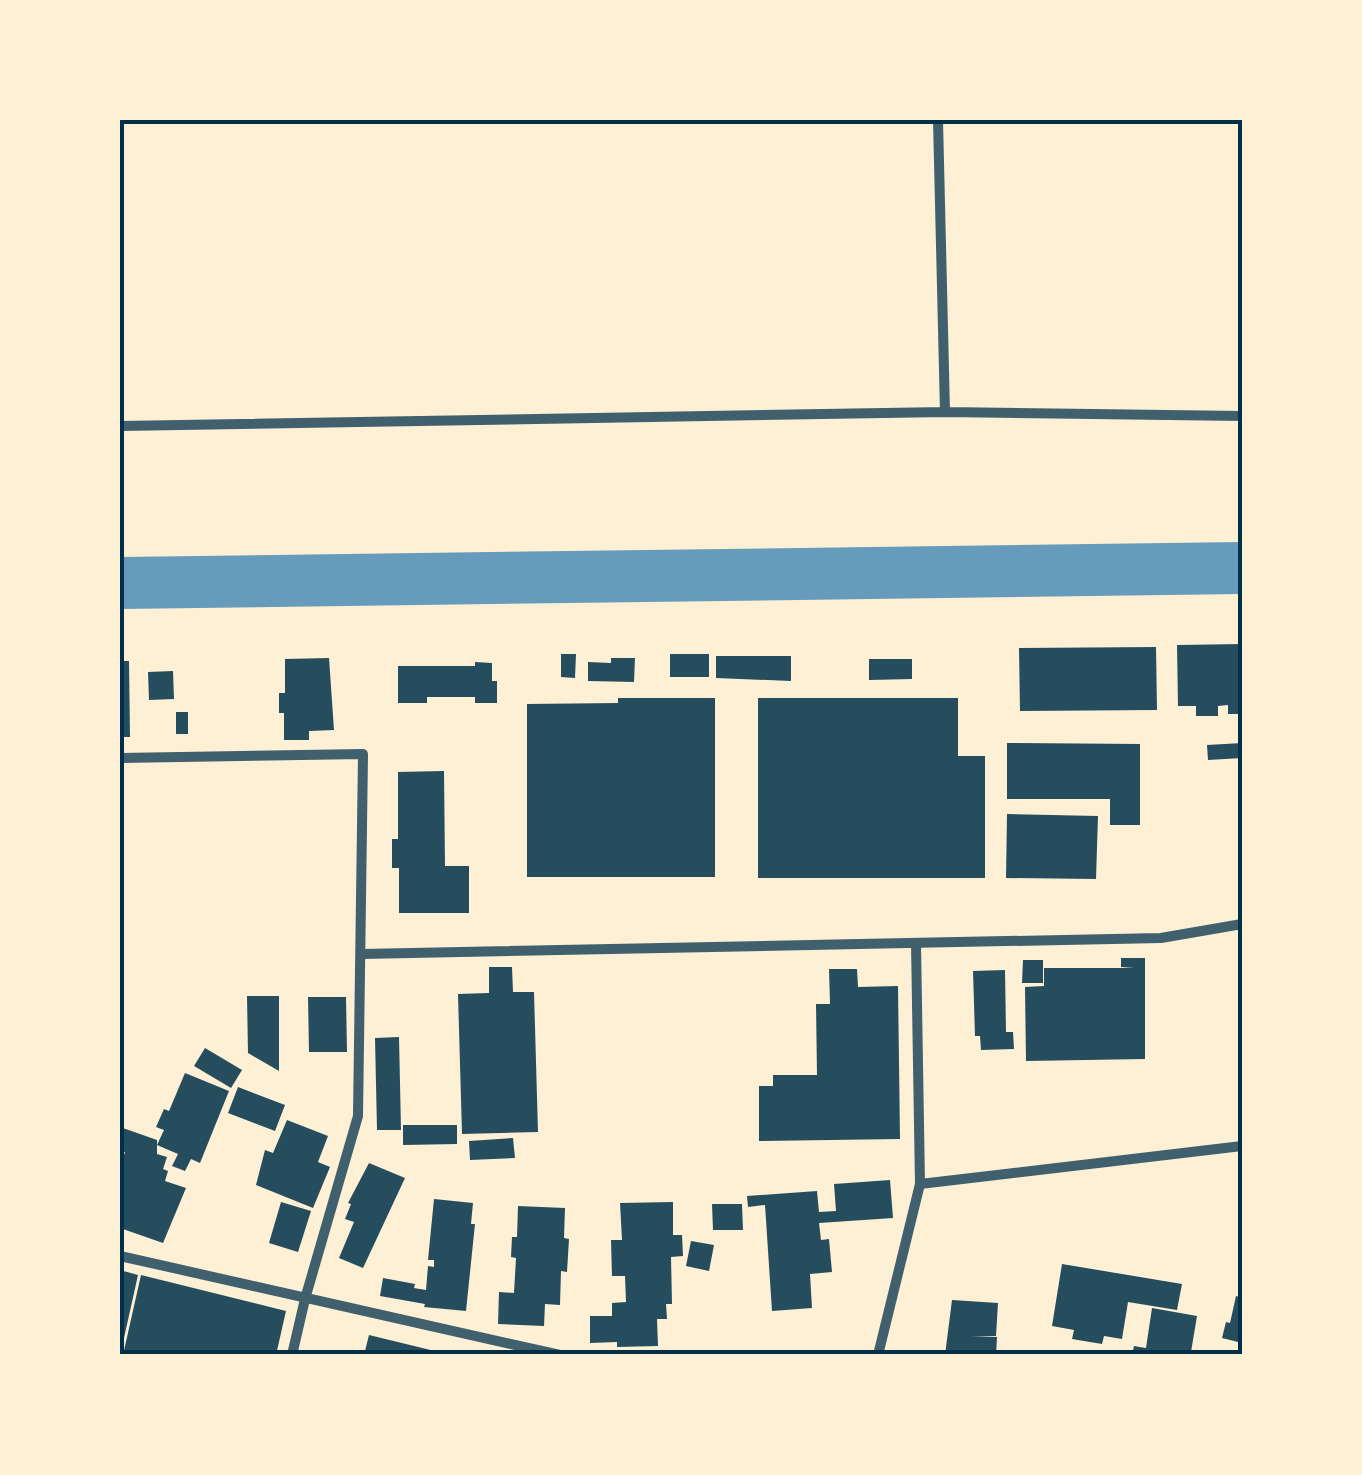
<svg xmlns="http://www.w3.org/2000/svg" width="1362" height="1475" viewBox="0 0 1362 1475" font-family="'Fira Sans',sans-serif">
<style>
.lines{fill:none;stroke-linecap:round;stroke-linejoin:round}
.river{stroke:#669bbc;stroke-width:52}
.building{fill:#264d5e}
.minor{stroke:#3f606c;stroke-width:10}
.neatline{fill:none;stroke:#003049;stroke-width:4}
</style>
<rect width="100%" height="100%" fill="#fdf0d5"/>
<g class="lines">
<path class="river" d="M 120,583 L 1242,568"/>
</g>
<path class="building" d="M 1242,644 L 1242,714 L 1228,714 L 1228,705 L 1218,706 L 1218,716 L 1196,716 L 1196,706 L 1178,706 L 1177,645 Z
M 1156,647 L 1157,710 L 1020,711 L 1019,648 Z
M 561,654 L 576,654 L 575,678 L 561,677 Z
M 670,654 L 709,654 L 709,677 L 670,677 Z
M 716,656 L 791,656 L 791,681 L 716,678 Z
M 329,658 L 334,730 L 309,731 L 309,740 L 284,740 L 284,713 L 279,713 L 279,693 L 285,693 L 285,659 Z
M 611,658 L 635,658 L 634,682 L 588,681 L 588,662 L 611,663 Z
M 869,659 L 912,659 L 912,679 L 869,680 Z
M 120,661 L 129,661 L 130,737 L 120,737 Z
M 475,662 L 492,663 L 492,681 L 497,681 L 497,703 L 475,703 L 475,697 L 427,697 L 427,703 L 398,703 L 398,666 L 475,666 Z
M 173,671 L 174,699 L 149,700 L 148,672 Z
M 618,698 L 715,698 L 715,877 L 527,877 L 527,704 L 618,703 Z
M 758,698 L 958,698 L 958,756 L 985,756 L 985,878 L 758,878 Z
M 176,712 L 188,712 L 188,734 L 176,734 Z
M 1007,743 L 1140,744 L 1140,825 L 1110,825 L 1110,799 L 1007,799 Z
M 1242,743 L 1242,758 L 1208,760 L 1207,745 Z
M 444,771 L 445,866 L 469,866 L 469,913 L 399,913 L 399,868 L 392,868 L 392,839 L 398,839 L 398,772 Z
M 1007,814 L 1098,816 L 1096,879 L 1006,878 Z
M 1121,958 L 1145,958 L 1145,1059 L 1026,1061 L 1025,987 L 1044,986 L 1044,968 L 1134,968 L 1121,967 Z
M 1023,960 L 1043,960 L 1043,983 L 1022,983 Z
M 489,967 L 512,967 L 513,992 L 534,992 L 538,1132 L 462,1134 L 458,994 L 489,993 Z
M 829,969 L 857,969 L 858,987 L 898,986 L 900,1139 L 759,1141 L 759,1086 L 773,1086 L 773,1075 L 817,1075 L 816,1004 L 830,1004 Z
M 1005,970 L 1006,1032 L 1013,1032 L 1014,1049 L 981,1050 L 980,1036 L 975,1036 L 973,971 Z
M 247,996 L 279,996 L 279,1071 L 248,1053 Z
M 308,997 L 346,997 L 347,1052 L 309,1052 Z
M 399,1037 L 401,1130 L 377,1130 L 375,1038 Z
M 205,1048 L 242,1070 L 231,1088 L 194,1066 Z
M 185,1073 L 229,1091 L 200,1163 L 191,1159 L 185,1171 L 172,1166 L 178,1154 L 157,1145 L 164,1130 L 156,1127 L 164,1109 L 169,1111 Z
M 238,1087 L 285,1105 L 275,1131 L 228,1113 Z
M 287,1120 L 328,1136 L 318,1162 L 330,1167 L 313,1208 L 256,1185 L 265,1150 L 273,1153 Z
M 403,1125 L 457,1125 L 457,1144 L 403,1145 Z
M 120,1127 L 157,1140 L 157,1154 L 167,1157 L 163,1169 L 168,1171 L 165,1181 L 186,1188 L 163,1243 L 120,1228 L 120,1166 L 125,1152 L 120,1151 Z
M 513,1138 L 515,1158 L 470,1160 L 469,1141 Z
M 369,1163 L 405,1178 L 363,1268 L 339,1258 L 354,1222 L 345,1219 L 351,1204 L 348,1203 Z
M 890,1180 L 893,1218 L 819,1223 L 821,1240 L 829,1239 L 832,1272 L 810,1274 L 812,1308 L 772,1311 L 765,1205 L 748,1207 L 747,1196 L 817,1191 L 819,1212 L 836,1211 L 834,1184 Z
M 434,1199 L 473,1203 L 471,1224 L 475,1224 L 466,1311 L 424,1307 L 425,1304 L 380,1296 L 383,1278 L 415,1284 L 414,1288 L 426,1290 L 428,1266 L 434,1267 L 434,1260 L 428,1260 Z
M 281,1202 L 311,1211 L 298,1252 L 269,1243 Z
M 673,1202 L 673,1235 L 682,1235 L 683,1256 L 671,1257 L 672,1304 L 666,1304 L 667,1319 L 657,1319 L 658,1346 L 617,1347 L 617,1342 L 590,1343 L 590,1316 L 612,1316 L 612,1303 L 626,1302 L 625,1276 L 612,1276 L 611,1240 L 622,1240 L 620,1203 Z
M 712,1204 L 742,1204 L 743,1230 L 713,1230 Z
M 518,1206 L 565,1208 L 564,1238 L 569,1239 L 567,1272 L 561,1271 L 560,1305 L 545,1304 L 544,1326 L 498,1324 L 499,1292 L 514,1293 L 516,1258 L 511,1257 L 512,1237 L 517,1237 Z
M 691,1241 L 714,1245 L 709,1271 L 686,1266 Z
M 1062,1264 L 1182,1284 L 1177,1310 L 1128,1302 L 1122,1339 L 1104,1336 L 1102,1344 L 1072,1339 L 1074,1330 L 1052,1326 Z
M 120,1270 L 138,1275 L 122,1347 L 120,1347 Z
M 141,1275 L 286,1311 L 276,1355 L 123,1355 Z
M 1236,1296 L 1242,1298 L 1242,1343 L 1222,1338 L 1226,1322 L 1230,1323 Z
M 952,1300 L 998,1303 L 996,1336 L 971,1336 L 997,1337 L 996,1355 L 945,1355 Z
M 1152,1308 L 1197,1316 L 1191,1352 L 1185,1351 L 1184,1355 L 1132,1355 L 1134,1346 L 1146,1348 Z
M 369,1335 L 447,1354 L 447,1355 L 364,1355 Z"/>
<g class="lines">
<path class="minor" d="M 938,120 L 945,412
M 120,426 L 945,412 L 1242,416
M 120,758 L 363,754 L 358,1116 L 305,1299 L 292,1355
M 362,954 L 1161,938 L 1242,924
M 920,1184 L 1242,1146
M 120,1256 L 560,1355
M 878,1355 L 920,1184 L 916,943"/>
</g>
<rect width="1362" height="1475" fill="none" stroke="#fdf0d5" stroke-width="245"/>
<rect x="122" y="122" width="1118" height="1230" class="neatline"/>
</svg>
